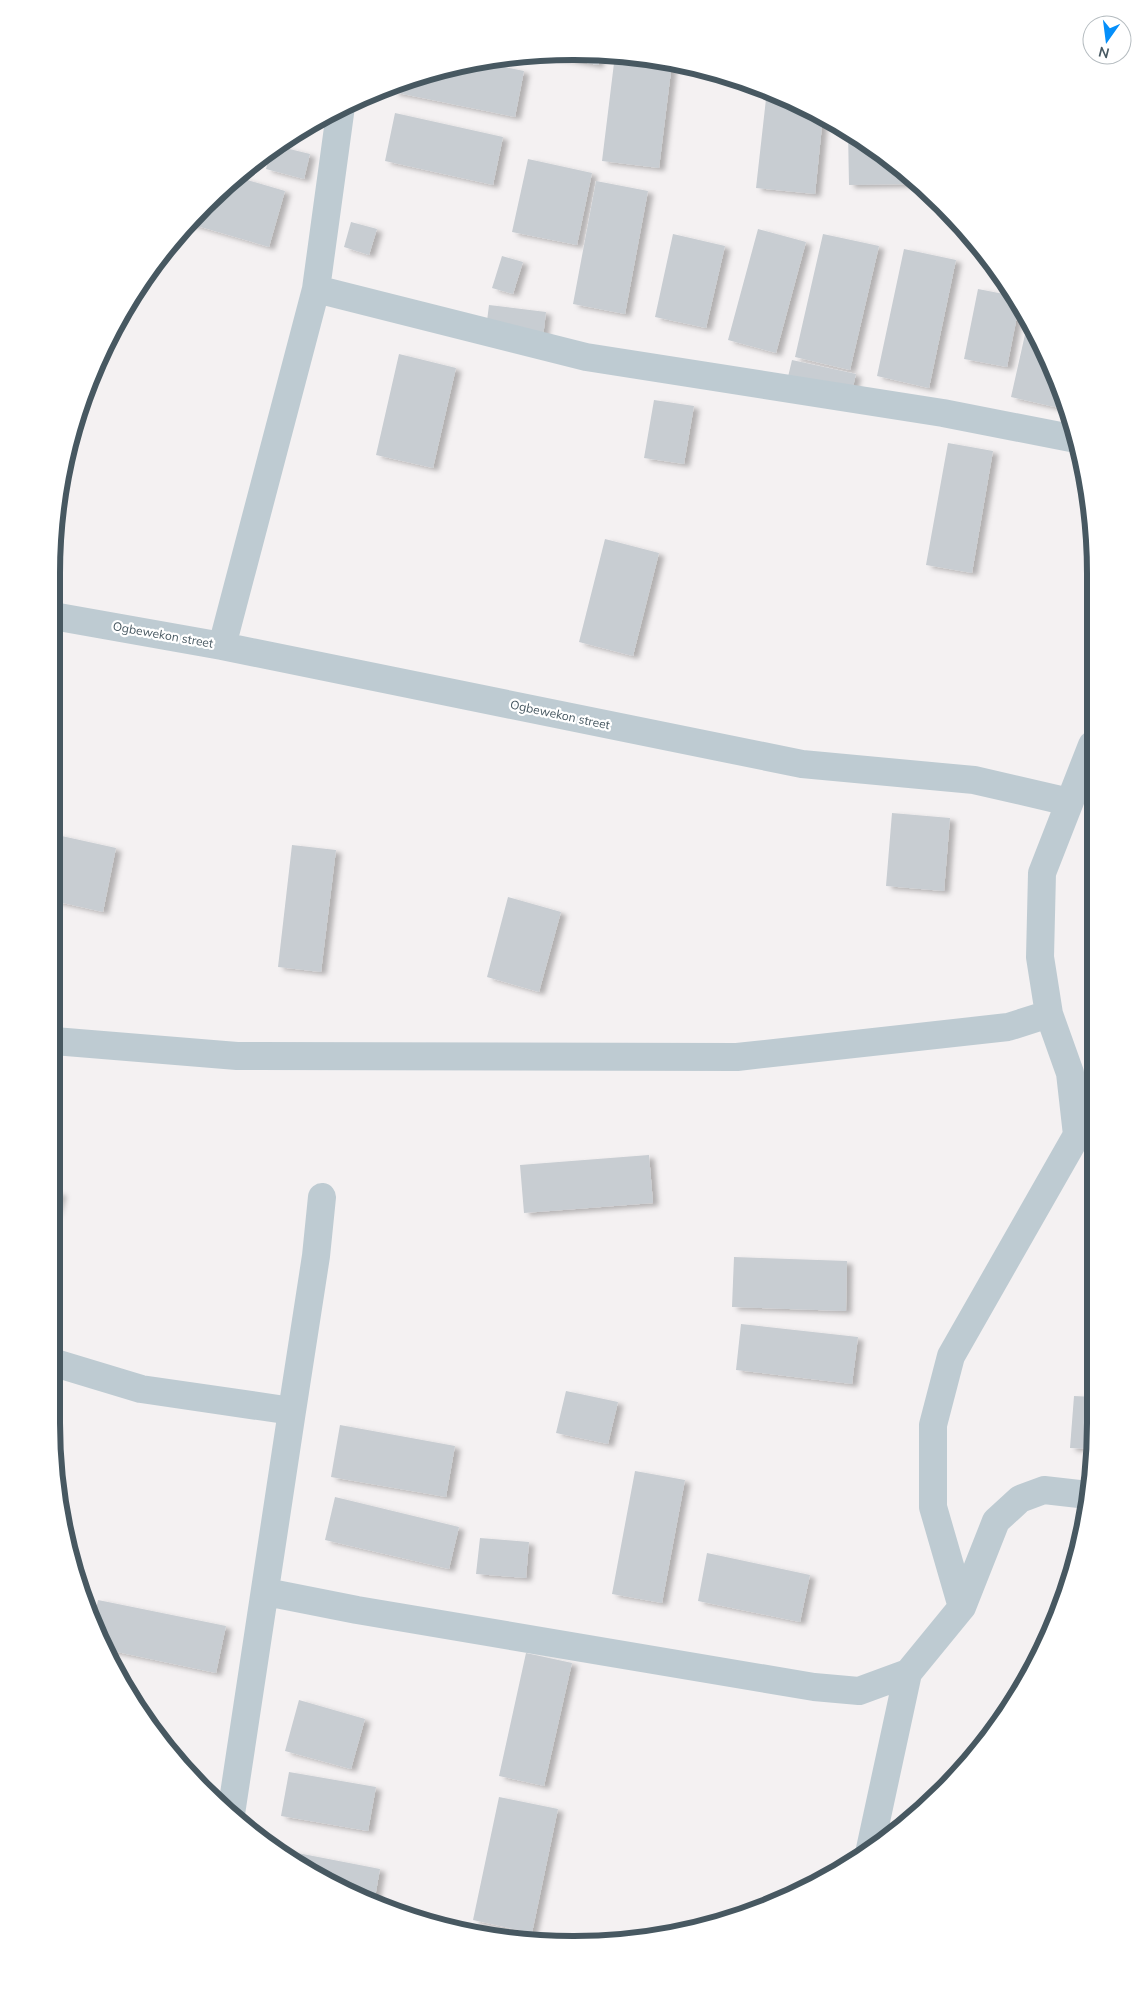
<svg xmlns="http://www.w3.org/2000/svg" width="1147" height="1996" viewBox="0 0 1147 1996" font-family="Mulish,sans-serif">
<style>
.building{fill:#c8cdd2;filter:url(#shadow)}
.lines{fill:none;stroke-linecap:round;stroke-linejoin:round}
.minor{stroke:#becbd2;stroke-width:28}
.labels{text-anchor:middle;stroke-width:4.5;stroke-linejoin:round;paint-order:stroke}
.street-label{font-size:12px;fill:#475861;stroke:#fff}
.rim{fill:none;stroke:#475861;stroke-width:6}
</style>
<defs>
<filter id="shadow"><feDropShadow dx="5.5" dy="3" stdDeviation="2.5" flood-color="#0004"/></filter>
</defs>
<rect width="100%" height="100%" fill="#f4f1f2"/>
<path class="building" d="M 549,53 L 600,54 L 598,65 L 548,56 Z
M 615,55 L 642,56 L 672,63 L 659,168 L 602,161 Z
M 480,62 L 524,71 L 515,117 L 393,92 L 394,86 L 439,69 Z
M 767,90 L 823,116 L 815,194 L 756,188 Z
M 395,113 L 503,137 L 493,185 L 385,161 Z
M 848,131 L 907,177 L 907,184 L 849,185 Z
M 277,146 L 310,154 L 304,179 L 266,169 L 271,150 Z
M 528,159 L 592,173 L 577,245 L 512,232 Z
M 237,177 L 285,191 L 269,247 L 187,223 Z
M 596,181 L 648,191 L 625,314 L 573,304 Z
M 351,222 L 377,229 L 369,255 L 344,247 Z
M 758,229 L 806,242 L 776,353 L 728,340 Z
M 673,234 L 725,246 L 706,328 L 655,317 Z
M 823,234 L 879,246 L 850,370 L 795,357 Z
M 904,249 L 956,260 L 929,388 L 877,376 Z
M 502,256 L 523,262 L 513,294 L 492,288 Z
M 978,289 L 1014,296 L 1019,306 L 1007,367 L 964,359 Z
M 489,305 L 546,312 L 543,337 L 486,329 Z
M 1026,330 L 1031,331 L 1068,405 L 1068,410 L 1011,397 Z
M 399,354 L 456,368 L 433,468 L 376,455 Z
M 792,360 L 856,374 L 851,395 L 787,381 Z
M 654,400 L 694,406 L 684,464 L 644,458 Z
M 948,443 L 993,451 L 972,573 L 926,565 Z
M 605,539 L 659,553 L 633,656 L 579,642 Z
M 892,813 L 950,818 L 944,891 L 886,886 Z
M 57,835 L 116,848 L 103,912 L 54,901 L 53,849 Z
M 292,845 L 336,850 L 321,972 L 278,967 Z
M 508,897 L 561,912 L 539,992 L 487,977 Z
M 649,1155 L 653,1203 L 524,1213 L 520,1165 Z
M 55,1191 L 61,1193 L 55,1216 Z
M 734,1257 L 847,1261 L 846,1311 L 732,1307 Z
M 741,1324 L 858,1337 L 852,1384 L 736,1370 Z
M 566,1391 L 618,1402 L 608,1444 L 556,1433 Z
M 1074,1396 L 1094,1397 L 1092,1449 L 1070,1448 Z
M 340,1425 L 455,1446 L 446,1497 L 331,1477 Z
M 635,1471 L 685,1480 L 662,1603 L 612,1594 Z
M 335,1497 L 459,1527 L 449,1569 L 325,1540 Z
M 480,1538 L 529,1542 L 526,1578 L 476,1574 Z
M 707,1553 L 810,1575 L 800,1622 L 698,1601 Z
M 98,1600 L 226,1626 L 216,1673 L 103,1649 L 93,1625 Z
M 526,1653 L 572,1663 L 544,1786 L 499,1776 Z
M 299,1700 L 365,1719 L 351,1769 L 285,1751 Z
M 289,1772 L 376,1787 L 368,1831 L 281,1816 Z
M 499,1797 L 558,1809 L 532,1933 L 473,1920 Z
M 282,1850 L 380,1869 L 374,1903 L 343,1891 L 283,1857 L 281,1855 Z"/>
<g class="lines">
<path class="minor" d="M 316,289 L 586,357 L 943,413 L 1076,439
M 53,616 L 222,646 L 802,764 L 974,780 L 1069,802
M 222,646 L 316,289 L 341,106
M 54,1041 L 237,1056 L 737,1057 L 1008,1027 L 1049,1014
M 55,1363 L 141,1389 L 292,1411 L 231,1814
M 292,1411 L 316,1256 L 322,1197
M 266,1592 L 357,1610 L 814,1687 L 859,1691 L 908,1673
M 962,1607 L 933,1507 L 933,1425 L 951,1356 L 1077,1135 L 1070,1073 L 1049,1014 L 1040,957 L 1042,873 L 1092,745
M 870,1849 L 908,1673 L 962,1607 L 996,1521 L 1020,1499 L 1044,1490 L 1088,1495"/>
</g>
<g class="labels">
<g class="street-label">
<text transform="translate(163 635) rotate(10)" y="4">Ogbewekon street</text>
<text transform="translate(560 715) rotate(12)" y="4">Ogbewekon street</text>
</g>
</g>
<path d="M0 0H1147V1996H0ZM573 60H574A513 513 0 0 1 1087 573V1423A513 513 0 0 1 574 1936H573A513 513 0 0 1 60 1423V573A513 513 0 0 1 573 60Z" fill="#fff" fill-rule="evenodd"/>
<path class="rim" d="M573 60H574A513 513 0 0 1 1087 573V1423A513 513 0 0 1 574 1936H573A513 513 0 0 1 60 1423V573A513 513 0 0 1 573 60Z"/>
<g transform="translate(1107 40) rotate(194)"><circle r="24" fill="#ffffff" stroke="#b5bcc0"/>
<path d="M0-4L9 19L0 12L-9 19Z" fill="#058ffa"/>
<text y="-8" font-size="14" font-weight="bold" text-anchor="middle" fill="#475861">N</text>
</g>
</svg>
